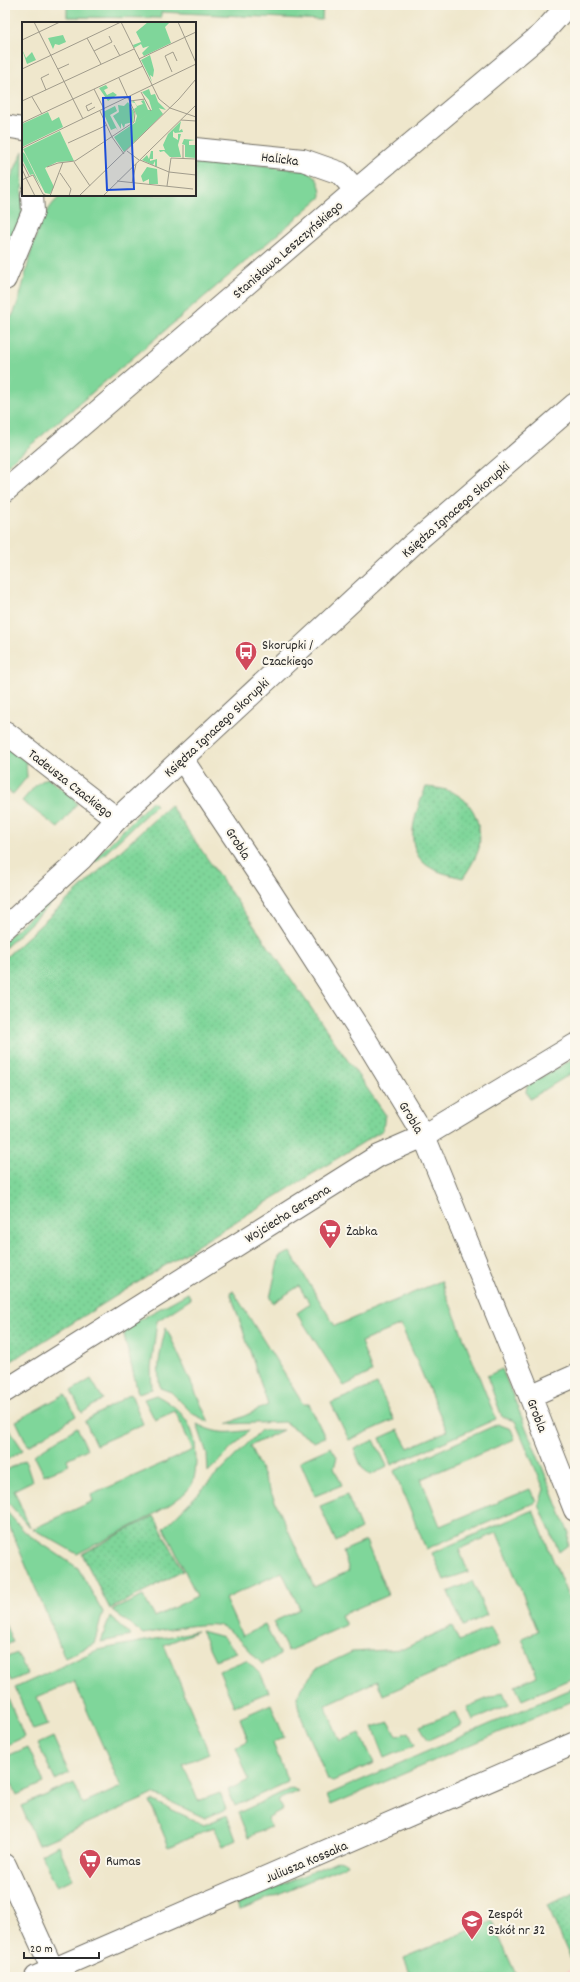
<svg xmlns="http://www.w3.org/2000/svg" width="580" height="1982" viewBox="0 0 580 1982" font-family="Dekko,sans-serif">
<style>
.built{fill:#f7d0cc}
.grass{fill:#7fd69a;stroke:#558062}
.park{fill:url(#park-dots);stroke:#558062}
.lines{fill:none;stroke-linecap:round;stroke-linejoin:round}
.street-casing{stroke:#706d63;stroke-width:24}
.secondary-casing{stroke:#706d63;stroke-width:24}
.street{stroke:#fff;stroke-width:22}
.secondary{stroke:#fff;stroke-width:22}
.labels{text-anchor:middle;stroke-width:4;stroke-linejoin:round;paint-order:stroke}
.street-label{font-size:14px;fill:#2b2b2b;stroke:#fbf7ec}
.poi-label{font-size:14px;fill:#2b2b2b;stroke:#fbf7ec;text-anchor:start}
.inset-road{fill:none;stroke:#a19c8c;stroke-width:1}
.view{fill:#1d4ed8;fill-opacity:0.15;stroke:#1d4ed8;stroke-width:2}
.inset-edge{fill:none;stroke:#2b2b2b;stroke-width:2}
</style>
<defs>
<pattern id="park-dots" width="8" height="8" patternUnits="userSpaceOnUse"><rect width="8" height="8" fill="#7fd69a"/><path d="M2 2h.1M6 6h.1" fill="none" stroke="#6eb885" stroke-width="1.8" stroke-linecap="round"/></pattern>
</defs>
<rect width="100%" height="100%" fill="#fbf7ec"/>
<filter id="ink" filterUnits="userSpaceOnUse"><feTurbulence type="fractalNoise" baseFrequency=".025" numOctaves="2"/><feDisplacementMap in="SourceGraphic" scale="8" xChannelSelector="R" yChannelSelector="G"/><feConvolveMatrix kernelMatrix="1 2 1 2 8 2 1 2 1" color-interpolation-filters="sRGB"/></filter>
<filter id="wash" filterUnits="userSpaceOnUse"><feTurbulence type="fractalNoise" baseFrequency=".012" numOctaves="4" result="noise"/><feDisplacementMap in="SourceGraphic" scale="16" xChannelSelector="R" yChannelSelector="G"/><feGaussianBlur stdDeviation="0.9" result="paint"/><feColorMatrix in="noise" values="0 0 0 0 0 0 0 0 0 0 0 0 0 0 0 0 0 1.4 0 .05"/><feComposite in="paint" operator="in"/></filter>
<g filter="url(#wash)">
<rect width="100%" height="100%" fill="#efe7cc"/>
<path class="built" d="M 575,1968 L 575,1977 L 553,1977 Z"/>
<path class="grass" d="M 67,5 L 323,5 L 322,20 L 161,12 L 161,18 L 67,17 Z
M 23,151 L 22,219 L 5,264 L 5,191 Z
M 195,157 L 308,171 C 318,178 321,185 321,197 L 5,467 L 5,326 C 8,321 13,316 15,310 C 29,276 31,218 62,195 L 195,195 Z
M 5,746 L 26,762 L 27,777 L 13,794 L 5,789 Z
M 47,778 L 72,796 L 77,804 L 58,828 L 22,801 L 37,784 Z
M 152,801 L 156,805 L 96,862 L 94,859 Z
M 82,869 L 84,872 L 5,948 L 5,940 Z
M 572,1059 L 575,1059 L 575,1071 L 530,1099 L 526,1092 L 527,1086 Z
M 290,1252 L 335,1326 L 441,1281 L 496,1419 L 391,1465 L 380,1438 L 398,1430 L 408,1448 L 447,1431 L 401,1325 L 361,1342 L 372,1372 L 344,1386 L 297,1313 L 310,1304 L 299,1286 L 273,1303 L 270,1298 L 279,1257 Z
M 233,1291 L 303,1404 L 309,1404 L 325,1437 L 314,1442 L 284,1422 L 227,1424 L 268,1405 L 230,1292 Z
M 188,1293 L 191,1299 L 157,1321 L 151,1368 L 152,1389 L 138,1393 L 124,1335 L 128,1326 Z
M 166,1327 L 209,1422 L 193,1414 L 171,1392 L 160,1388 C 156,1367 161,1347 166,1327 Z
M 502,1369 L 569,1533 L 568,1545 L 559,1552 L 539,1505 L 544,1489 L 515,1421 L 502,1417 L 487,1376 Z
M 91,1379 L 103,1399 L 82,1413 L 71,1391 Z
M 377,1384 L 394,1420 L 349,1440 L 331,1403 Z
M 65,1394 L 76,1416 L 28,1446 L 16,1421 Z
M 131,1394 L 143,1424 L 96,1445 L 85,1421 Z
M 156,1395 C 177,1406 191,1420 195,1443 C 196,1456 197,1470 193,1482 C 186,1504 99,1542 77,1554 L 33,1529 L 93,1501 L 91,1495 L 193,1450 L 175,1411 L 155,1420 L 144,1399 Z
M 5,1423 L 23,1450 L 5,1461 Z
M 197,1424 C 218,1435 228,1433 250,1430 L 208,1472 L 207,1454 Z
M 498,1424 L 511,1429 L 515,1439 L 421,1479 L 440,1526 L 530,1489 L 536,1502 L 426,1549 L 394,1471 Z
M 77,1427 L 87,1449 L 67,1459 L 69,1465 L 44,1475 L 34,1455 Z
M 261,1430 L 283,1430 L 250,1446 L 314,1587 L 349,1571 L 343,1551 L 366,1541 L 388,1595 L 341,1615 L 346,1625 L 288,1651 L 273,1622 L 300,1609 L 282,1572 L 225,1599 L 242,1636 L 265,1625 L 280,1655 L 262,1664 C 252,1654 233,1629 220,1626 C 204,1621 161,1631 143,1634 L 112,1610 L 143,1596 L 155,1617 L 197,1596 L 164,1528 Z
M 374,1440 L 387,1466 L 371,1475 L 362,1468 L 354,1449 Z
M 331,1447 L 337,1457 L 334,1468 L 342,1485 L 315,1496 L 300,1461 Z
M 25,1460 L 32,1481 L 14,1490 L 30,1528 L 5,1499 L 5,1471 Z
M 347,1495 L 361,1529 L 336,1542 L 320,1506 Z
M 5,1510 L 26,1533 L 78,1568 L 103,1612 L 94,1644 L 65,1658 L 5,1516 Z
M 533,1510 L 575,1614 L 575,1677 L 522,1700 L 515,1686 L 537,1676 L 522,1638 L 538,1631 L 497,1533 L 459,1549 L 468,1572 L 444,1580 L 432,1553 Z
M 472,1581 L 487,1615 L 463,1626 L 448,1592 Z
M 110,1616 L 131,1636 L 101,1642 Z
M 5,1624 L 13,1642 L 5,1645 Z
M 452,1626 L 459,1641 L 491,1627 L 499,1645 L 383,1695 L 377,1681 L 325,1705 L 340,1741 L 360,1733 L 374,1763 L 333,1781 L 328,1780 L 300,1714 L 297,1700 L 301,1688 L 316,1669 L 352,1652 L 403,1649 Z
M 198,1631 L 164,1645 L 209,1753 L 183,1764 L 198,1801 L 220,1793 L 226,1809 L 205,1818 L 154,1794 L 38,1845 L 21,1806 L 74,1783 L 83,1804 L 121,1787 L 74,1681 L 37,1697 L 48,1725 L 33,1730 L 15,1688 L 97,1650 Z
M 201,1631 L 223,1637 L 237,1652 L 215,1660 Z
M 17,1653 L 27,1674 L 11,1681 L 5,1669 L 5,1658 Z
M 246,1660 L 261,1675 L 269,1692 L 234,1706 L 219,1671 Z
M 575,1687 L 575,1700 L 331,1805 L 327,1795 Z
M 503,1692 L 509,1705 L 473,1720 L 467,1707 Z
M 6,1693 L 24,1737 L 5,1746 L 5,1694 Z
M 271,1704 L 284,1737 L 273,1743 L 288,1782 L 235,1806 L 228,1790 L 249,1780 L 236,1747 L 248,1741 L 240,1718 Z
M 456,1712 L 462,1725 L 428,1740 L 420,1726 Z
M 389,1722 L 397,1736 L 409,1732 L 415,1745 L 385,1758 L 373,1727 Z
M 53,1737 L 69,1773 L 55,1780 L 38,1744 Z
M 28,1747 L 44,1783 L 17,1795 L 5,1769 L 5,1757 Z
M 292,1788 L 298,1791 L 278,1800 L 283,1809 L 267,1818 L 271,1827 L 248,1837 L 238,1813 Z
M 154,1801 L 204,1825 L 227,1815 L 236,1840 L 223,1846 L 214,1827 L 169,1847 L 150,1802 Z
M 58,1845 L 73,1879 L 56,1886 L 41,1854 Z
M 339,1860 L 345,1862 L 347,1865 L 240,1910 L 237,1904 Z
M 492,1921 L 517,1977 L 409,1977 L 411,1976 L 404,1958 Z"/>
<path class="park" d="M 426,787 C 438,788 449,789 459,796 C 476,806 482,830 479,848 C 476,858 469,869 463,878 C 451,875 433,872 423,862 C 403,842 417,809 426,787 Z
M 170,805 L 385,1114 L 383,1130 L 5,1365 L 5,958 Z
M 154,1516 L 183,1571 L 110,1609 L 82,1554 Z
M 575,1893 L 575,1969 L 547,1905 Z"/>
</g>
<g filter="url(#ink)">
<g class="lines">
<g class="street-casing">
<path id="street" d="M 5,126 L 23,129
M 195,149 L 303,160 L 340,173 L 356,190
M 5,279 L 33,212 L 32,195
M 5,491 L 356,190 L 542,34 L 568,5
M 5,732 L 117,819
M 182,759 L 270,891 L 364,1037 L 424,1136 L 523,1378 L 575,1510
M 5,1391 L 378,1156 L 424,1136 L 575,1045
M 530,1396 L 575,1376
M 5,1865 L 56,1977
M 36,1977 L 575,1743"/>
</g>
<g class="secondary-casing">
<path id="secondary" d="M 5,928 L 82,858 L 117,819 L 413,544 L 575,404"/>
</g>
<use href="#street" class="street"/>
<use href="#secondary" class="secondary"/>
</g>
</g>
<defs>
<g id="bus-pin" transform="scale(1.15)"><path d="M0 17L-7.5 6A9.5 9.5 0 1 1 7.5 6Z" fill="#d1495b" stroke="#fbf7ec"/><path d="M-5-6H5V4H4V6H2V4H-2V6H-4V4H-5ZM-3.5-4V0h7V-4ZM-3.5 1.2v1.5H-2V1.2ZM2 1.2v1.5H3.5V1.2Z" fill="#fff"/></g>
<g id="supermarket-pin" transform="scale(1.15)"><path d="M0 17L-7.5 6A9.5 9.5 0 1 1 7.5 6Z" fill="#d1495b" stroke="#fbf7ec"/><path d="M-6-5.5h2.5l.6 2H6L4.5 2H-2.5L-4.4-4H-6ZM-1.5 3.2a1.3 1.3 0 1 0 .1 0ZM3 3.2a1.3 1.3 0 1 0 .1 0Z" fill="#fff"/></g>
<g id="school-pin" transform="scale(1.15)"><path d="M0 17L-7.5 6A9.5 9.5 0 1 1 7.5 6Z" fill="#d1495b" stroke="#fbf7ec"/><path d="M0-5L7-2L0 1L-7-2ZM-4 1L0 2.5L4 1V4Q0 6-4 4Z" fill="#fff"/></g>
</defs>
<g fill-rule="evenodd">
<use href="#bus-pin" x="246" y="652"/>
<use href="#supermarket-pin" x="330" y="1230"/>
<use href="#supermarket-pin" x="90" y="1860"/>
<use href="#school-pin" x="472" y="1921"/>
</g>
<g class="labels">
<g class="street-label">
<text transform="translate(280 158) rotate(7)" y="5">Halicka</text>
<text transform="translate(287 249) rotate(-41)" y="5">Stanisława Leszczyńskiego</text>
<text transform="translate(455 509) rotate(-41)" y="5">Księdza Ignacego Skorupki</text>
<text transform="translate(216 727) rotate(-43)" y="5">Księdza Ignacego Skorupki</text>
<text transform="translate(71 783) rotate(38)" y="5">Tadeusza Czackiego</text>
<text transform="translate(239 843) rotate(57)" y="5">Grobla</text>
<text transform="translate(412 1117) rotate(59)" y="5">Grobla</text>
<text transform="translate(287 1213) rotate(-32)" y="5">Wojciecha Gersona</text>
<text transform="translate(538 1415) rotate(69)" y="5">Grobla</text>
<text transform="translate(306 1861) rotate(-23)" y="5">Juliusza Kossaka</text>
</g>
<g class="poi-label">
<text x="262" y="649">Skorupki /<tspan x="262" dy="16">Czackiego</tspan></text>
<text x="346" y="1235">Żabka</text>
<text x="106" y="1865">Rumas</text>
<text x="488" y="1918">Zespół<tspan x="488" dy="16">Szkół nr 32</tspan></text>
</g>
</g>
<g transform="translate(22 22)">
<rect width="174" height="174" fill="#efe7cc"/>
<path d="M 41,13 L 44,20 L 37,23 L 33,22 L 31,27 L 26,16 ZM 0,27 L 4,36 L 10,30 L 14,38 L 5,42 ZM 84,63 L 86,66 L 82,68 L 85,73 L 91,70 L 95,73 L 86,79 L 77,66 ZM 127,67 L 129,73 L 133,72 L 136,80 L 144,88 L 136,86 L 113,101 L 115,94 L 112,87 L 115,85 L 113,81 L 109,80 L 112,79 L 115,84 L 121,82 L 119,79 L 122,78 L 126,88 L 130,88 L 127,78 L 120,70 ZM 106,80 L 112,90 L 111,100 L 103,102 L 102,106 L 99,101 L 99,107 L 91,94 L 97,90 L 96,83 L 102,84 ZM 93,84 L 95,89 L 88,93 L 96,109 L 94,106 L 89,108 L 81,90 ZM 159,99 L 157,109 L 160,107 L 161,110 L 153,111 L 151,109 L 151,115 L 156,118 L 156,112 L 159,112 L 156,123 L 159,135 L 148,135 L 142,129 L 138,130 L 137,128 L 143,128 L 141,123 L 146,112 ZM 162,117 L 173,118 L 167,119 L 167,123 L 174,123 L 174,120 L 174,136 L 163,135 L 163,123 L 160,122 ZM 0,129 L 3,132 L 19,165 L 11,152 L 8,153 L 0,137 ZM 129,129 L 136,129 L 131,129 L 131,137 L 128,137 L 128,139 L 135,137 L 135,145 L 133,144 L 133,139 L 131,143 L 120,138 L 125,133 L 127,137 ZM 125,145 L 135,147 L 136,162 L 127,162 L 127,157 L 121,160 L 119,154 Z" fill="#7fd69a"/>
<path d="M 26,90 L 30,99 L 37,95 L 41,105 L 0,125 L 0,102 Z" fill="#7fd69a"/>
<path d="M 126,0 L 148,0 L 143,5 L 149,21 L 122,34 L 120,31 L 127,24 L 121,26 L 119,22 L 112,26 L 111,23 L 119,20 L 114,10 ZM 128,33 L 132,48 L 131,55 L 128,53 L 130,60 L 119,38 ZM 136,85 L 141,92 L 102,130 L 92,115 ZM 38,109 L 52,139 L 35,140 L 23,146 L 32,165 L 28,172 L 23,171 L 1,127 Z" fill="#7fd69a"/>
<path class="inset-road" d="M 12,0 L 61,97M 99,0 L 137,77 L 148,86 L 174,95M 156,0 L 174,41M 65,16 L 79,42M 0,18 L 38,0M 92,23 L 98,34M 72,29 L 90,20 L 87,14M 117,37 L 174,10M 0,47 L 99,0M 36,47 L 47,42M 150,50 L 143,34 L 151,30 L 155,39M 72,67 L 82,87M 24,68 L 19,56 L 27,52M 119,70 L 129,89M 10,75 L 20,92M 0,79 L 112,27M 108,79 L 123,77M 70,81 L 64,84 L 66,89 L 73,85M 78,89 L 90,115 L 102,132M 159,98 L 174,99M 0,101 L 121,44M 46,121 L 85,103M 161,123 L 161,136M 0,126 L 174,42M 105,129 L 117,138M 118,138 L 147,150 L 174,153M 0,140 L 7,154M 52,140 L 68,164M 25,145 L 36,141 L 53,139 L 112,100 L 113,91 L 97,56M 0,147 L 4,156 L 11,153 L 21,172 L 25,174M 38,151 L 49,167 L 47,174M 0,158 L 4,156 L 13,174M 95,159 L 171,167M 110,161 L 114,142M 145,164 L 149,136 L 174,137M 28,174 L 41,140M 57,174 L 157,77 L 174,57M 81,174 L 174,83"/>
<path class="view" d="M 108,75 L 112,167 L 85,168 L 81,76 Z"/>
<rect width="174" height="174" class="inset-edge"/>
</g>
<rect width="580" height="1982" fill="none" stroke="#fbf7ec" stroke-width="20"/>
<path d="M24 1952v6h75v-6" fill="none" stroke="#2b2b2b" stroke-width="2"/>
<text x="30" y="1952" font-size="12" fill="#2b2b2b" stroke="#fbf7ec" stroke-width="3" paint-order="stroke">20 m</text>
</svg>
